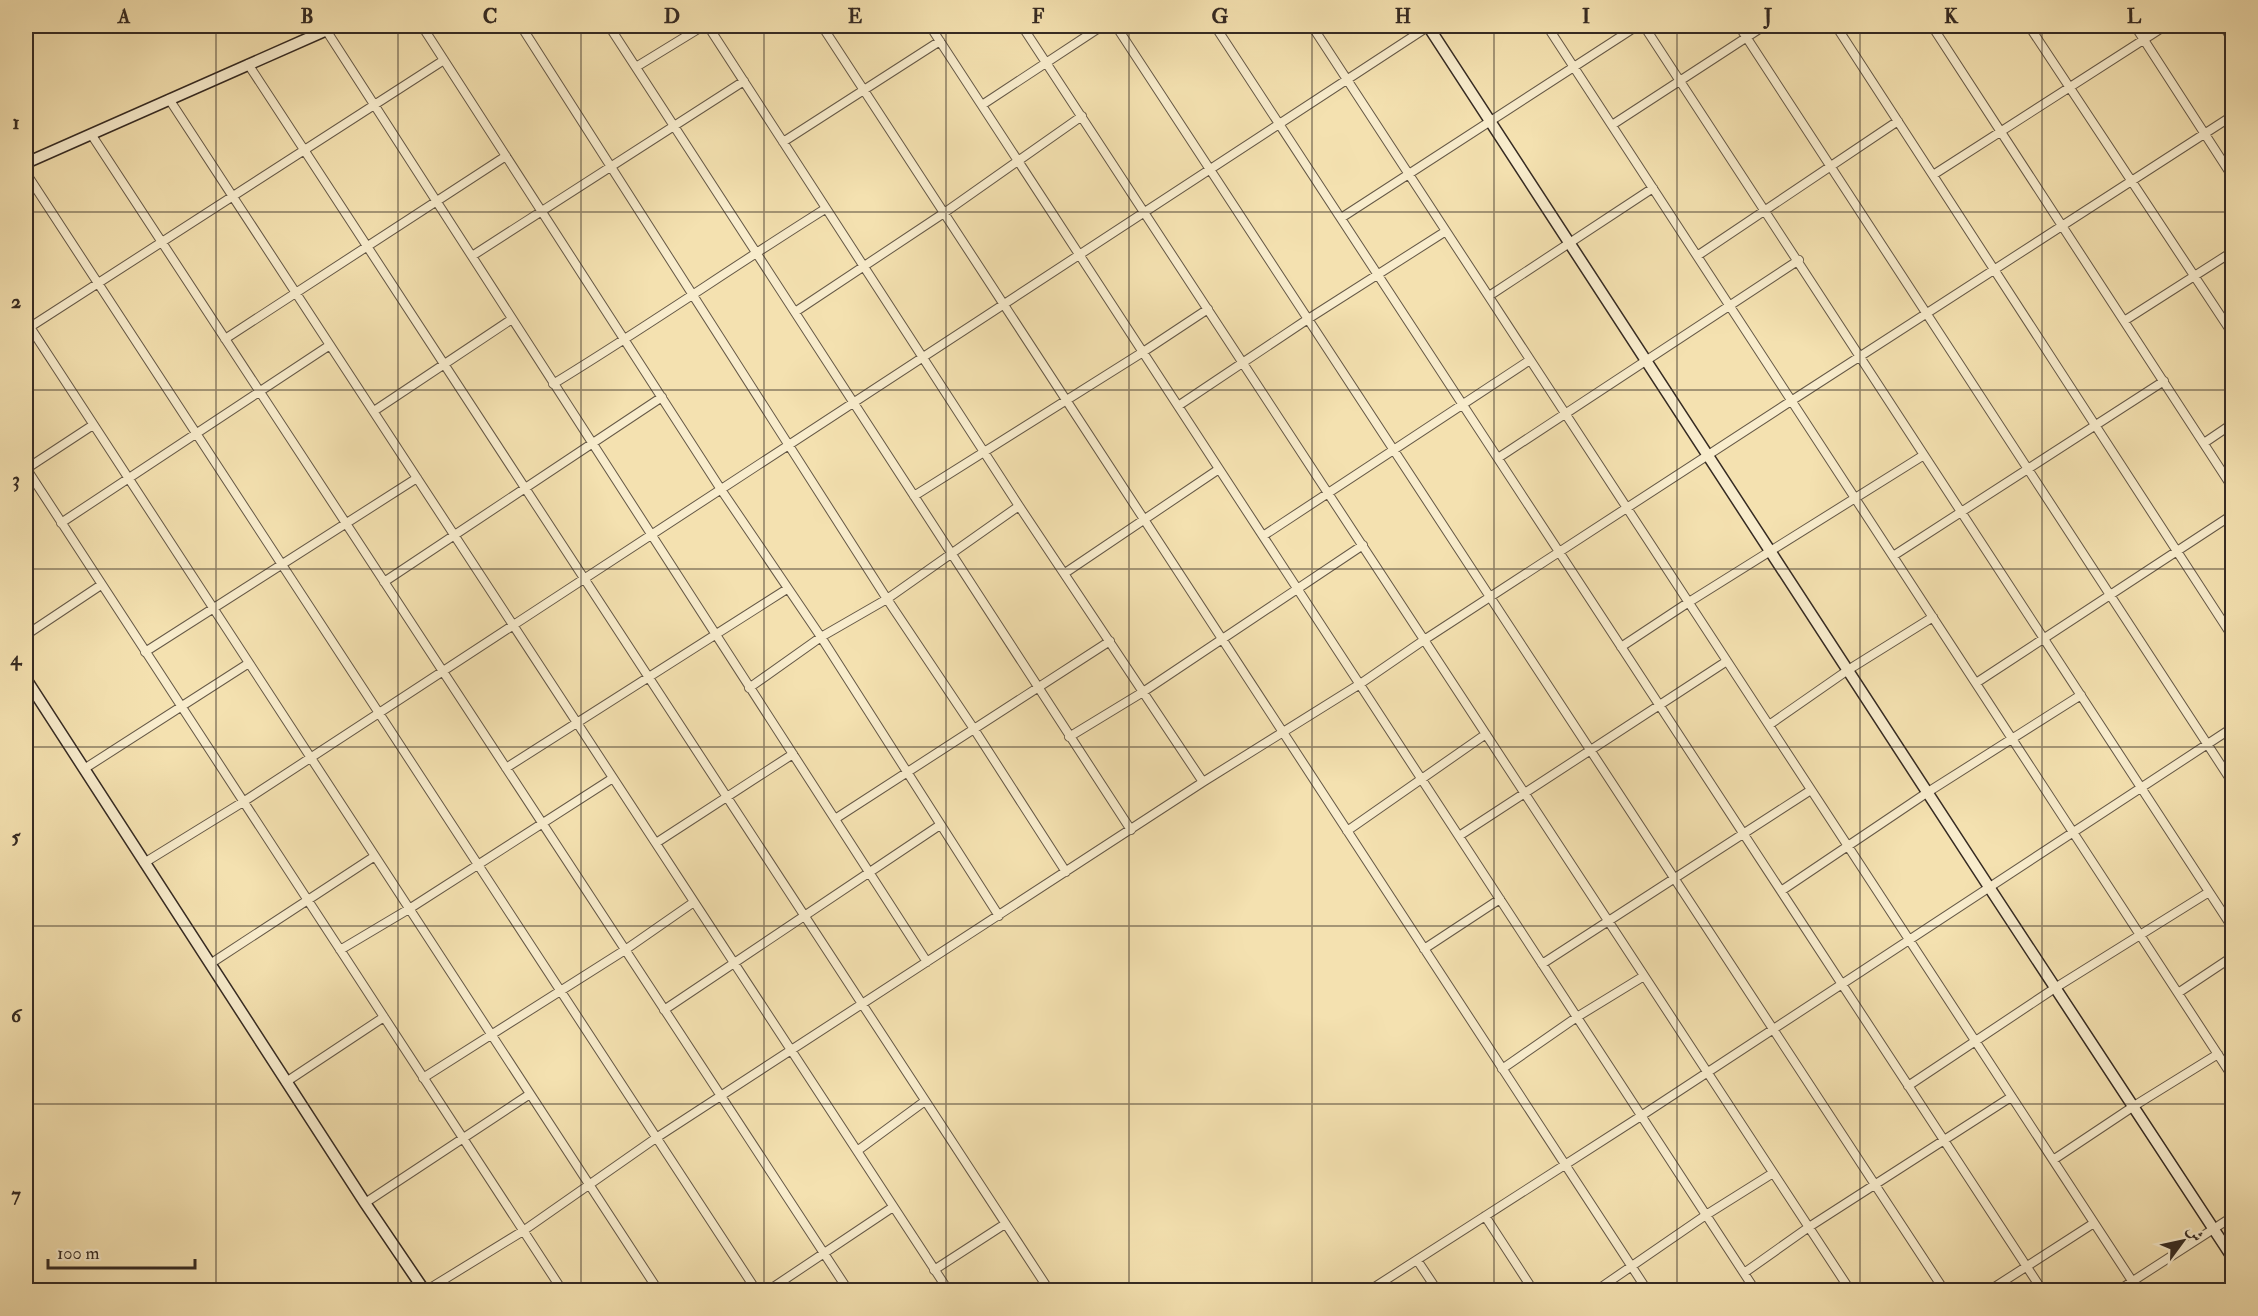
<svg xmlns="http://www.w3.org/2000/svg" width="2258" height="1316" viewBox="0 0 2258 1316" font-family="'IM FELL Double Pica',Amiri,serif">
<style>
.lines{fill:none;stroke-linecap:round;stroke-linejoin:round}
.street-casing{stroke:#655846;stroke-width:10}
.secondary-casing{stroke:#352a22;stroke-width:13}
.street{stroke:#f8eccc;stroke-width:8}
.secondary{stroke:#f8eccc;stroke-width:10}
.grid{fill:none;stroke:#352a22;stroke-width:1.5;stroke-opacity:0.55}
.neatline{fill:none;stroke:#352a22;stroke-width:2}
.grid-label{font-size:20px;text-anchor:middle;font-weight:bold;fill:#352a22}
</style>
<rect width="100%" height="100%" fill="#f4e1b0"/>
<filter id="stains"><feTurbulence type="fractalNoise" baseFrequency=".00333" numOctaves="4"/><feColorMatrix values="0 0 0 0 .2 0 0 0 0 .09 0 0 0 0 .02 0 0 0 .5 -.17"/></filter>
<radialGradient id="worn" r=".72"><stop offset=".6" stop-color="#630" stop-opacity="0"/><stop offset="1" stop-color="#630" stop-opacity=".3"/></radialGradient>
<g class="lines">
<g class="street-casing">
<path id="street" d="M 422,26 L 722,491 L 821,637 L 999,916
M 521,26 L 887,599 L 974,729 L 1066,872
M 609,26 L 1131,830
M 708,26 L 1019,506 L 1203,782
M 822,26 L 1647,1290
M 930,26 L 1755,1290
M 1022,26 L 1850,1290
M 1116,26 L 1944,1290
M 1215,26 L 2042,1290
M 1312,26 L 2138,1290
M 1547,26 L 2232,1076
M 1644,26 L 2232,927
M 1739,26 L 2232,782
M 1836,26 L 2232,636
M 1932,26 L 2232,487
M 2029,26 L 2232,333
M 2135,26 L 2232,176
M 2223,26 L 2232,39
M 326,30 L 927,962
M 248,64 L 1049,1290
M 636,67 L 703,26
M 169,99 L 948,1290
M 982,105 L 1102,26
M 1612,125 L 1764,26
M 91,134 L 848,1290
M 783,142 L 940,41
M 26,173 L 756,1290
M 1933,175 L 2165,26
M 1341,218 L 1637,26
M 472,256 L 744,81
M 1697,256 L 1898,121
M 1489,296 L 1653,188
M 795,312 L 944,213 L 1082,116
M 26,321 L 658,1290
M 2124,321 L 2232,252
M 27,329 L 444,60
M 225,339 L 506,156
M 553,384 C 645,328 734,266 825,209
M 1178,406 L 1308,319 L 1446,231
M 374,411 L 512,319
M 2204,443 L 2232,424
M 1498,458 L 1799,260
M 26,468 L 562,1290
M 26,469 L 93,425
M 914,496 L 1143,352 L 1208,309
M 61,523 L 330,345
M 1263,536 L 1530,360
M 1893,556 L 2164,381
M 1065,573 L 1219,469
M 384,582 L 662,397
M 26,635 L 101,585
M 1621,647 L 1689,602 L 1924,455
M 145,652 L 417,478
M 1976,683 L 2232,515
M 749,688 L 821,637 L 887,599 L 1019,506
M 1769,725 L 1848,670 L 1933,617
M 1069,737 L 1143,692 L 1363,545
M 506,768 L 787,589
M 84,769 L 249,663
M 835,819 L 1110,641
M 1347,831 L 1486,734
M 1459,836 L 1727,661
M 656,843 L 793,754
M 144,863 L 243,802 L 1429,26
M 1781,891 L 1928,792 L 2081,695
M 1424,949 L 1500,899
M 340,950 L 409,909 L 613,778
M 210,964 L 375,856
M 1542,964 L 1811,790
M 2178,993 L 2232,957
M 664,1010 L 940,825
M 1502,1069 L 1577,1017 L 1644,976
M 423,1078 L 625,950 L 694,902
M 286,1082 L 384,1017
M 1908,1086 L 2055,988 L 2209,892
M 857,1151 L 925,1101
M 2053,1160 L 2134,1106 L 2218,1054
M 365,1203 L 530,1094
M 1485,1216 L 1533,1290
M 1417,1260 L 1437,1290
M 934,1270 L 1005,1224
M 1744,1273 L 1809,1227 L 2011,1097
M 427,1290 L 523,1231 L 656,1138 L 1203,782 L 1360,684 L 1424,640 L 1791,401 L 2232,116
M 769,1290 L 893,1207
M 1370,1290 L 1641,1116 L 2232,728
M 1597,1290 L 1706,1215 L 1773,1173
M 1990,1290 L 2094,1223
M 2119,1290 L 2232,1217"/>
</g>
<g class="secondary-casing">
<path id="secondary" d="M 1428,26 L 1989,887 L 2232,1257
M 26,163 L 336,26
M 26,679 L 365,1203 L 424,1290"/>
</g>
<use href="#street" class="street"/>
<use href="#secondary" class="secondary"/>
</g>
<path class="grid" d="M 216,26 L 216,1290M 398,26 L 398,1290M 581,26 L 581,1290M 764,26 L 764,1290M 946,26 L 946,1290M 1129,26 L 1129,1290M 1312,26 L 1312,1290M 1494,26 L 1494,1290M 1677,26 L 1677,1290M 1860,26 L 1860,1290M 2042,26 L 2042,1290M 26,212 L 2232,212M 26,390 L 2232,390M 26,569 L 2232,569M 26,747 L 2232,747M 26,926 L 2232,926M 26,1104 L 2232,1104"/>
<rect width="2258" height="1316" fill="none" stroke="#f4e1b0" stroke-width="66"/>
<g transform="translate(2183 1241) rotate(57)" stroke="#f8eccc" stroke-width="4.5" paint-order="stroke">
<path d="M0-4.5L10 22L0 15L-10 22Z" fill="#352a22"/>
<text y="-9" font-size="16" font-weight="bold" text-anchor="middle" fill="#352a22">ش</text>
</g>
<path d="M48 1259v9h147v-9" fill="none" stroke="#352a22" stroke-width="3"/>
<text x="57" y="1259" font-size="18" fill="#352a22" stroke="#f8eccc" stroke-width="4.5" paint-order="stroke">100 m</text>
<rect x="33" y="33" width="2192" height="1250" class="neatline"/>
<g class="grid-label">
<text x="124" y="23">A</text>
<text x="307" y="23">B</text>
<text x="490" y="23">C</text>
<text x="672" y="23">D</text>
<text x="855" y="23">E</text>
<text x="1038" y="23">F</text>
<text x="1220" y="23">G</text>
<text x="1403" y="23">H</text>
<text x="1586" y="23">I</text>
<text x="1768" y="23">J</text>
<text x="1951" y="23">K</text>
<text x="2134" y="23">L</text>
<text x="16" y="129">1</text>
<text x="16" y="308">2</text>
<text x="16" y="486">3</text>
<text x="16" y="665">4</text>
<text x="16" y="843">5</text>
<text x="16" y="1022">6</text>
<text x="16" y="1201">7</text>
</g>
<rect width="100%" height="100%" filter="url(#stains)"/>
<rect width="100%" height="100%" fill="url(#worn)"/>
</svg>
